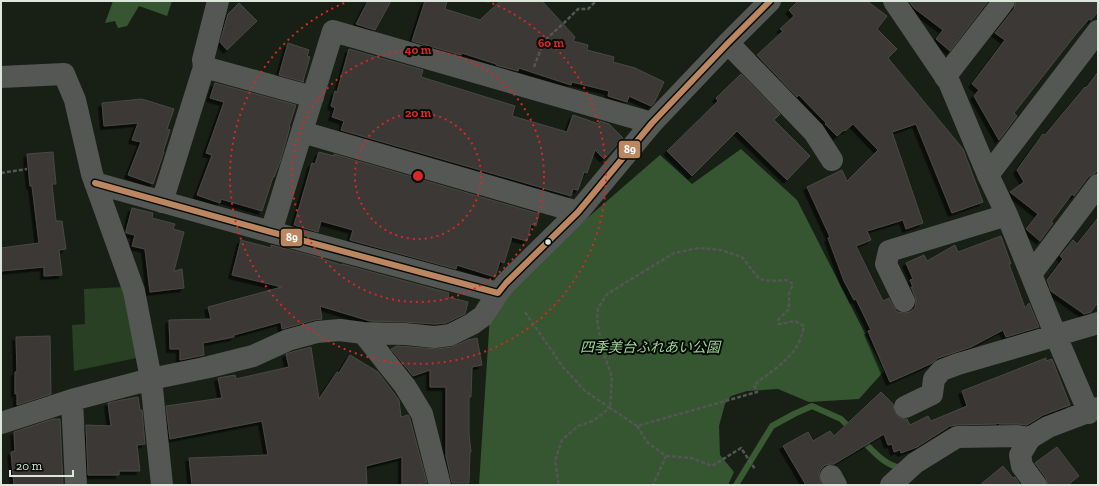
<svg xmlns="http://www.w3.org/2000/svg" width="1099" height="486" viewBox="0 0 1099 486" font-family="'Zilla Slab','Noto Sans JP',serif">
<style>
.green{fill:#294025}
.forest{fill:#365631}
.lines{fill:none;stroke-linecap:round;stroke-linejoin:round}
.stream{stroke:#3a5a34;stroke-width:6}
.building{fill:#3a3935;stroke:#4a4844;filter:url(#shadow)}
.path{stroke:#535652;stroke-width:2.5;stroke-dasharray:4 2;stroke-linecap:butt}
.minor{stroke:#545754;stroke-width:22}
.bus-1-casing{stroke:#050b05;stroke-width:9}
.bus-1{stroke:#bb8660;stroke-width:6}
.ring{fill:none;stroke:#d62828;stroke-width:2;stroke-dasharray:2 4}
.bus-dot{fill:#dde6db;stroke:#050b05;stroke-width:1.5}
.labels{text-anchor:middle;stroke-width:4;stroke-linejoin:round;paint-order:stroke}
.park-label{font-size:14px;font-style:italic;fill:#a0d796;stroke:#050b05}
.centre{fill:#d62828;stroke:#050b05;stroke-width:2}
.ring-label{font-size:12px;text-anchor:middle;font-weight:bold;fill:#d62828;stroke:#050b05;stroke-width:4;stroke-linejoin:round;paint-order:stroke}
.line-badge{stroke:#050b05;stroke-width:1.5}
.badge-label{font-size:11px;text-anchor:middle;font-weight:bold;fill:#fff}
</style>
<defs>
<filter id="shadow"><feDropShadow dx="-3.5" dy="3.5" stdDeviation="0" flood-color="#0009"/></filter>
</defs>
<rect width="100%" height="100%" fill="#182016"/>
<path class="green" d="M 125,287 L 141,357 L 74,371 L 72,325 L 85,324 L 84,289 Z"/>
<path class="forest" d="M 113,1 L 172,1 L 167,16 L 139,6 L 127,26 L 118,28 L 115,21 L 105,23 Z
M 741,149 L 797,200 L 884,371 L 859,399 L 809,402 L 778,389 L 747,391 L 731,396 L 725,404 L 719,426 L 720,455 L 734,472 L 728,485 L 479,485 L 490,315 L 503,291 L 660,155 L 692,184 Z"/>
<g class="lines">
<path class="stream" d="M 862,440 C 872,450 883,463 897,467
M 736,485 L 772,426 L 794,414 L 812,406 L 841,419 L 851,429"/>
</g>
<path class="building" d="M 368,1 L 391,1 L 375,30 L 356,24 Z
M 425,1 L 447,1 L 445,9 L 480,20 L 500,1 L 542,1 L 575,37 L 573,41 L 588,45 L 587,50 L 614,57 L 613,62 L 635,68 L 664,82 L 654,103 L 651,106 L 629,96 L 627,102 L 608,96 L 609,91 L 572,82 L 571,85 L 519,68 L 518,71 L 496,65 L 496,64 L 462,53 L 461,55 L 412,41 Z
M 798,1 L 867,1 L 887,16 L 877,29 L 897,49 L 888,58 L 963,149 L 983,202 L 952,213 L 916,124 L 892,132 L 923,223 L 906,229 L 903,220 L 867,231 L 871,240 L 856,246 L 883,301 L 889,298 L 893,306 L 897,312 L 904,313 L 910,312 L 915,308 L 916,301 L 915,296 L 911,287 L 913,287 L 910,280 L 913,279 L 906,263 L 924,255 L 927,261 L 955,245 L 958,252 L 1001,236 L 1011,264 L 1009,264 L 1025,308 L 1029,303 L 1039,327 L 1006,337 L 1003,330 L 971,347 L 938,358 L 932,363 L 917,370 L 890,382 L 868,331 L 871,330 L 856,299 L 854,300 L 844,281 L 828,238 L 830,237 L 807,187 L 842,170 L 847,181 L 878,150 L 853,124 L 845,131 L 844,130 L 837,136 L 825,124 L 826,123 L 799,95 L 797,97 L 757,55 L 783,31 L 780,29 L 794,16 L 789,10 Z
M 909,1 L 988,1 L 950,51 L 936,39 L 943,30 L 914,8 Z
M 1016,1 L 1098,1 L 1098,12 L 1091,20 L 1089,19 L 1076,34 L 1014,113 L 1017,116 L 999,140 L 974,96 L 979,90 L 972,84 L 1005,40 L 995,33 L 1014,9 Z
M 239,3 L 257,21 L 227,50 L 220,42 L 228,14 Z
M 288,43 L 309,50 L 307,56 L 310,57 L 303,81 L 304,82 L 279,75 Z
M 349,49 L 423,70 L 421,77 L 515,106 L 512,116 L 567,132 L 573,115 L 599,124 L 600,121 L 609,124 L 623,138 L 604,159 L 595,150 L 587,173 L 584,172 L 578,190 L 573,189 L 571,196 L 341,130 L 344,121 L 332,117 L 335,108 L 331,106 L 335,91 L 337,92 Z
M 1098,72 L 1098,170 L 1095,173 L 1093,174 L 1088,177 L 1074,196 L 1072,194 L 1051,222 L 1053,223 L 1040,241 L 1026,229 L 1038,214 L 1010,192 L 1024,182 L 1017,170 L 1043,134 L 1045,135 L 1085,87 L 1086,88 Z
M 741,74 L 780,114 L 774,120 L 810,156 L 787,180 L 737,131 L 692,176 L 667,151 L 718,101 L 716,98 Z
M 215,83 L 296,105 L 289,127 L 290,127 L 280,162 L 274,177 L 273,177 L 262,211 L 221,199 L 220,203 L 197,195 L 212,155 L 206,153 L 224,102 L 210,98 Z
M 142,99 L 174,109 L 167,129 L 170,130 L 163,152 L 164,152 L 153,184 L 128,175 L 141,142 L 132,140 L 138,123 L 104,126 L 102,103 Z
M 53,152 L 56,184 L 52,184 L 56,221 L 62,221 L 66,249 L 59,250 L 62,275 L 44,276 L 44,267 L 1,271 L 1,248 L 39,243 L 32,186 L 30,186 L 27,154 Z
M 319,152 L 334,156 L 334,154 L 539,214 L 536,226 L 531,224 L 527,241 L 512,237 L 504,263 L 500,261 L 495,277 L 457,265 L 456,269 L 350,240 L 353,230 L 321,221 L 318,232 L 294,225 L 312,163 L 315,164 Z
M 132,208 L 153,213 L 152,218 L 175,224 L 173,229 L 184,232 L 174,271 L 182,269 L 184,288 L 150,292 L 145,249 L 132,246 L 135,235 L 126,233 L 126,231 Z
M 1098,218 L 1098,302 L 1091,312 L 1084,314 L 1051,291 L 1047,280 L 1063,259 L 1060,256 L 1073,240 L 1077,244 Z
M 241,240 L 271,248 L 271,245 L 317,257 L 342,265 L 342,264 L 449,293 L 448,297 L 468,302 L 465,314 L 446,323 L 435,324 L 405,322 L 370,321 L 320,306 L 322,319 L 314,320 L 282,329 L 281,322 L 234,335 L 234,337 L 203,343 L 204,355 L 180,360 L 180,349 L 170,349 L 169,320 L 211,319 L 208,307 L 282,287 L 232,275 Z
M 50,336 L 51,394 L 17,405 L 17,393 L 15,394 L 15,372 L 17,372 L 16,337 Z
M 477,338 L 482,365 L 472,367 L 471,397 L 469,397 L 469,434 L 471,452 L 470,452 L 469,483 L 452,483 L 446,456 L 446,387 L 430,387 L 430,370 L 413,376 L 391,349 L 397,346 L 437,349 L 452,347 L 468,340 Z
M 311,347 L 319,399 L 337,372 L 339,373 L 350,355 L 378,372 L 399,400 L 401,417 L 408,415 L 410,419 L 427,483 L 421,483 L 421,485 L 402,485 L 402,457 L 366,466 L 367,485 L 192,485 L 189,458 L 268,455 L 262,421 L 170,439 L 166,406 L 222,398 L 218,378 L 235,375 L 236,379 L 289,367 L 286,354 L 292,352 Z
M 1046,358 L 1046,361 L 1052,359 L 1070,405 L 1043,415 L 1027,425 L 1018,424 L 999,424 L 998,423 L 996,424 L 956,425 L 950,426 L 917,447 L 901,453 L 900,450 L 894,452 L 892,444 L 888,445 L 884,434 L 834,464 L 831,464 L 825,465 L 820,470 L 819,475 L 822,485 L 806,485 L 783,446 L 808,432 L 813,441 L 830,431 L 834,436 L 881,392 L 893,404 L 894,412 L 898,417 L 904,419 L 907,419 L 910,425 L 928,416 L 931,421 L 967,406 L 962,391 Z
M 138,397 L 140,410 L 142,410 L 145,444 L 137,445 L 140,471 L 119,471 L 119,475 L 88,475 L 86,425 L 111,426 L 108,403 L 122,400 Z
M 53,419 L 60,419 L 63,485 L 14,485 L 11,452 L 15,451 L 14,432 Z
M 1057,447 L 1079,476 L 1068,485 L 1048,485 L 1046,478 L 1035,463 Z
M 1003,466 L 1013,478 L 1015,477 L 1020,485 L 980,485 Z"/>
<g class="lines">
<path class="path" d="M 534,67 L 544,41 L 564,23 L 578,9 L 588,9 L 596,1
M 1,173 L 27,169
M 525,312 L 563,367 L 585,391 L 610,408 L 612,377 L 602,349 L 597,319 L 598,308 L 607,294 L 674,253 L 699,248 L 721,250 L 742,257 L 759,279 L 771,281 L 787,280 L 793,284 L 789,294 L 789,309 L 778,320 L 779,324 L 795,321 L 804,326 C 803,330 802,335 801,338 C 792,360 771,371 754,385 L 757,392 L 637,426 L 610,408 L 593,421 L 578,426 L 562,440 L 555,461 L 559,485
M 637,426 L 648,443 L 666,456 L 653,485
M 666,456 L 691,458 L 712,466 L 741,448 L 755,469"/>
<path class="minor" d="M 894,1 L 949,82 L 988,175 L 1007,215 L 1056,336 L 1089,413
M 728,43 L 814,132 L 832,160
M 204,67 L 203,60 L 218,1
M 1,77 L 64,74 L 75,100 L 92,174 L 134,291 L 151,379 L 162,485
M 945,77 L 1004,1
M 302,132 L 578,212
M 988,175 L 1098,31
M 95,183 L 271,232 L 498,293 L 506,283 L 578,212 L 652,123 L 728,43 L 770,1
M 162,202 L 204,67 L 313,97
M 271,232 L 333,31 L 652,123
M 1031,274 L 1098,185
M 904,301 L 886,264 L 889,251 L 1007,215
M 363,333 L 405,386 L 422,414 L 440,485
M 72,400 L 76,485
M 905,407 L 932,394 L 934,379 L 942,370 L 958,364 L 1098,323
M 1,423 L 72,400 L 151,379 L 209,367 L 253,356 L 288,340 L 317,332 L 340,330 L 363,333 L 405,334 L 435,337 L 450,335 L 472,324 L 483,316 L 498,293
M 831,476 L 836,485
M 891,485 L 915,463 L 957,437 L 1018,436 L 1030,438
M 1036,485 L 1022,466 L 1020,455 L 1030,438 L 1048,427 L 1098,408"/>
<g class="bus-1-casing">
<path id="bus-1" d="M 95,183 L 271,232 L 498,293 L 506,283 L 578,212 L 652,123 L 728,43 L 770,1"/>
</g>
<use href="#bus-1" class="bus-1"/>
</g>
<g class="ring">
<circle cx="418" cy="176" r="63"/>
<circle cx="418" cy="176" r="126"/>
<path d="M487 1A188 188 0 1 1 349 1"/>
</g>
<circle class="bus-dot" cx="548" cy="242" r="3.5"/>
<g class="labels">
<g class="park-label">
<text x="650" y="352">四季美台ふれあい公園</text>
</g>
</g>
<circle cx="418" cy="176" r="6" class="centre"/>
<g class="ring-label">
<text x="551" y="47">60 m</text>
<text x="418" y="54">40 m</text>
<text x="418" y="117">20 m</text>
</g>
<g class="line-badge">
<rect x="618" y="140" width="23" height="19" rx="4" fill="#bb8660"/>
<rect x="280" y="228" width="23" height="19" rx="4" fill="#bb8660"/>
</g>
<g class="badge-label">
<text x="630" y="153">89</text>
<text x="292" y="241">89</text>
</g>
<rect width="1099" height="486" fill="none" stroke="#dde6db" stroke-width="4"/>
<path d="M10 470v6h63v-6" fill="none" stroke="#dde6db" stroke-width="2"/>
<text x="16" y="470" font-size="12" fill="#dde6db" stroke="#050b05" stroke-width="3" paint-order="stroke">20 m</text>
</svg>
